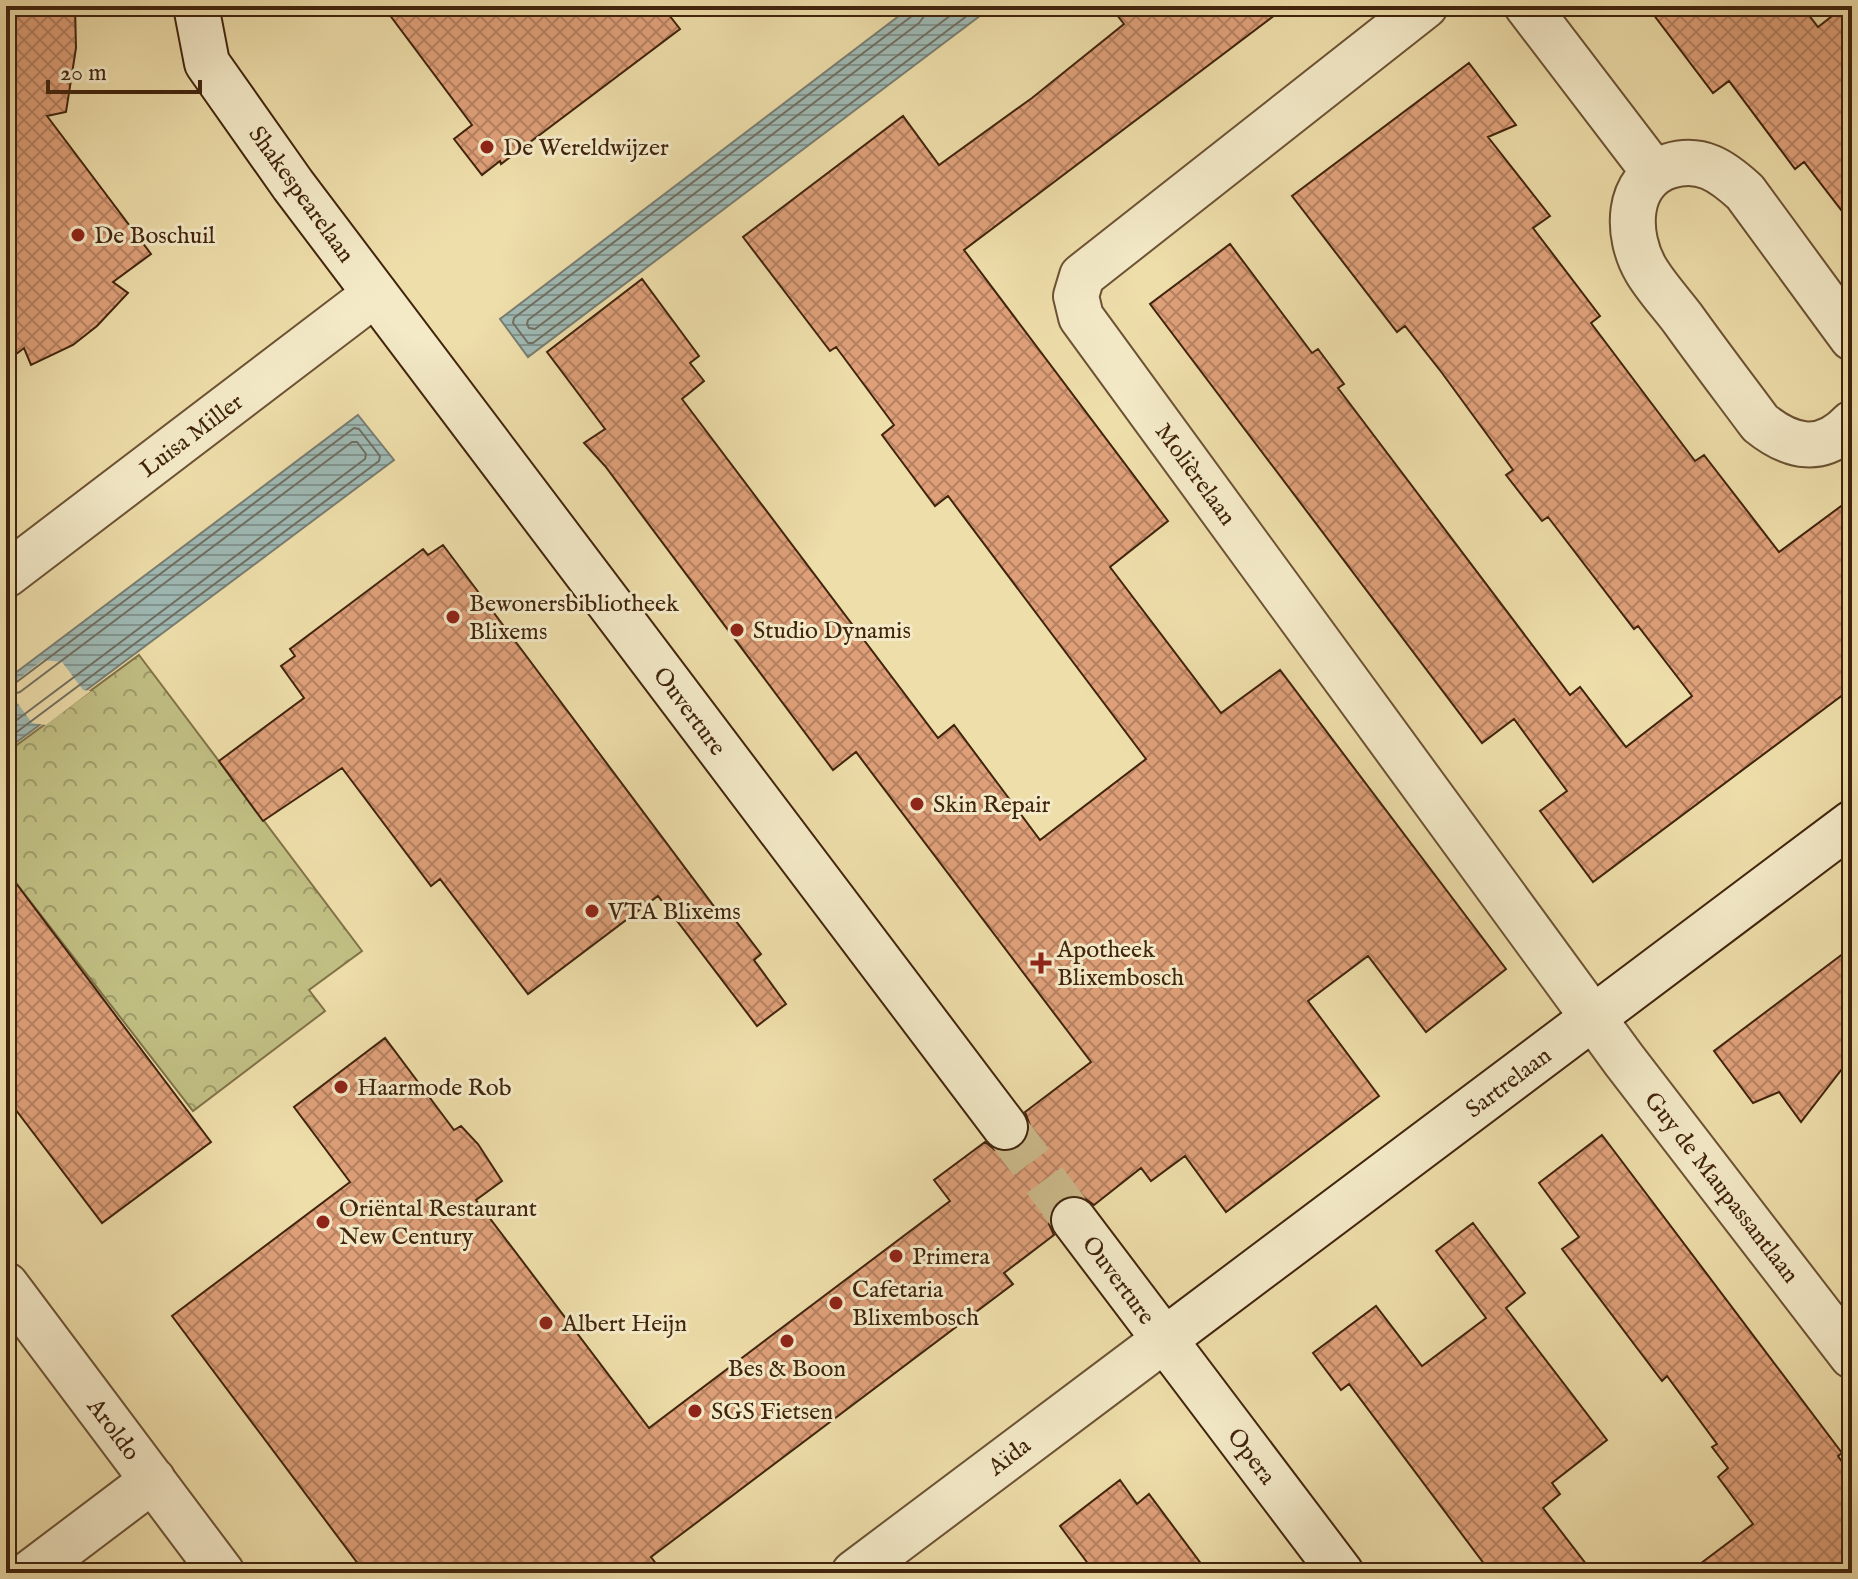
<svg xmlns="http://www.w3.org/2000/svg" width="1858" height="1579" viewBox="0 0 1858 1579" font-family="'IM FELL English',serif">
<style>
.park{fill:url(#park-crowns);stroke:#817248;stroke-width:2}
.water{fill:url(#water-rules);stroke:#797d71;stroke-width:2}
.pier{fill:#eedeaa}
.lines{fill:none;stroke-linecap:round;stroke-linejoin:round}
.shore{stroke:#706e60;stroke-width:2}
.building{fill:url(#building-cross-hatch);stroke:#41240d;stroke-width:2}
.secondary-tunnel{stroke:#cbb98b;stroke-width:44;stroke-dasharray:44 22;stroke-linecap:butt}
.street-casing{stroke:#6c5234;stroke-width:48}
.secondary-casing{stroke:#41240d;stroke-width:48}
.street{stroke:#f4eac8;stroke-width:44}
.secondary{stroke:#f4eac8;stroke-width:44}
.poi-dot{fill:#8f2418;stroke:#f4eac8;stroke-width:3}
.labels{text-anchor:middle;stroke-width:6;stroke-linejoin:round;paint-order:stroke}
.poi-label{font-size:24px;fill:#41240d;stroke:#f4eac8;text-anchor:start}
.street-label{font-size:24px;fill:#41240d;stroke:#f4eac8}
</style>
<defs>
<pattern id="park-crowns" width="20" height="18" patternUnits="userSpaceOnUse" patternTransform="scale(2)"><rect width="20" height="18" fill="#c1bf83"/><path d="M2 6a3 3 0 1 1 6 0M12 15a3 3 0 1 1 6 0" fill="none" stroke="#9e9b6a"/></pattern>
<pattern id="water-rules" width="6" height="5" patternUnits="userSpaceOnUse" patternTransform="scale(2)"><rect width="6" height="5" fill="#9eb9b4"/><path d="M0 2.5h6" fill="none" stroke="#829691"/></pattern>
<pattern id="building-cross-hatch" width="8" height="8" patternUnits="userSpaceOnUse" patternTransform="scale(2)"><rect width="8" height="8" fill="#dfa079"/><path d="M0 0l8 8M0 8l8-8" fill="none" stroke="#b68262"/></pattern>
</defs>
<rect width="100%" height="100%" fill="#eedeaa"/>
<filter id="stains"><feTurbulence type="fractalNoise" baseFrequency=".0025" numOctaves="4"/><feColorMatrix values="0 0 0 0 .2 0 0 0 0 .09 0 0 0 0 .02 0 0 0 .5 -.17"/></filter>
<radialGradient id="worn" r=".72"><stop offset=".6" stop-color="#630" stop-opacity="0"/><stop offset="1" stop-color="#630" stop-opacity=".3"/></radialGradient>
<path class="park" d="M 139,655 L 362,951 L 309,990 L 325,1011 L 193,1111 L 6,870 L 6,753 Z"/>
<path class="water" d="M 912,6 L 993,6 L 528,357 L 500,319 Z
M 358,415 L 394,460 L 6,750 L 6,680 Z"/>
<path class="pier" d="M 43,660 L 62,662 L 83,690 L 91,691 L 46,725 L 32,723 L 16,701 L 6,699 L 6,679 L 17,680 Z"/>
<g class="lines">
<path class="shore" d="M 916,6 L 912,16 L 514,318 L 513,323 L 528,343 L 533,343 L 980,6
M 926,6 L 925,15 L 919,23 L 528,320 L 527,324 L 529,328 L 535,329 L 963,6
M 6,686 L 14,684 L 354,428 L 359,429 L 380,456 L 379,461 L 6,740
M 6,696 L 20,692 L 352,442 L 357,442 L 366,454 L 365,459 L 6,728"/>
</g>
<path class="building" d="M 6,6 L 75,6 L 76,48 L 66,112 L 47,116 L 151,254 L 113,282 L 128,293 L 97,326 L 73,345 L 31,365 L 24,348 L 6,362 Z
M 383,6 L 662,6 L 680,29 L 501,164 L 500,161 L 482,175 L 454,139 L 472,125 Z
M 1110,6 L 1287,6 L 964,250 L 1168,521 L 1110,567 L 1221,713 L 1280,670 L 1506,969 L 1426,1032 L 1368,956 L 1308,1001 L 1379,1096 L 1226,1212 L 1185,1156 L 1151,1181 L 1141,1168 L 1094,1205 L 1083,1197 L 1070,1195 L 1060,1200 L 1051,1211 L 1049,1224 L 1054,1235 L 1004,1273 L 1013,1284 L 651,1557 L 663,1573 L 365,1573 L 172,1316 L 350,1182 L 294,1107 L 385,1038 L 454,1130 L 461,1126 L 478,1144 L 502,1181 L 476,1200 L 649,1428 L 950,1201 L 934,1180 L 985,1142 L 995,1150 L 1007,1152 L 1021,1146 L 1028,1137 L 1030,1125 L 1025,1112 L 1091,1062 L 856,752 L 833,770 L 605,466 L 584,443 L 605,429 L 547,352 L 642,279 L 699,356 L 690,363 L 704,381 L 682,399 L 938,738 L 954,725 L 1040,840 L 1146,759 L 948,496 L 935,506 L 882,435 L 894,425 L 836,347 L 830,351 L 743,237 L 903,116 L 939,165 L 1032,98 L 1124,24 Z
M 1647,6 L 1802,6 L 1818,27 L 1845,6 L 1852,6 L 1852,224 L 1804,162 L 1795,169 L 1729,81 L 1713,93 Z
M 1469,63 L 1516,125 L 1488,137 L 1550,216 L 1533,228 L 1600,316 L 1591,323 L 1695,461 L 1704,455 L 1779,552 L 1852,498 L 1852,688 L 1593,882 L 1540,811 L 1567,791 L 1514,719 L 1482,743 L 1150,304 L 1230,244 L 1312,353 L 1318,349 L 1344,384 L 1338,388 L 1570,695 L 1580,687 L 1626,747 L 1692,696 L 1638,626 L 1634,629 L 1548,517 L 1542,521 L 1506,475 L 1513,470 L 1442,373 L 1405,326 L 1397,332 L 1292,196 Z
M 443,545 L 725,921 L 732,916 L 761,954 L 754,960 L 786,1004 L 757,1026 L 658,896 L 528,994 L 440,879 L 431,886 L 342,768 L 263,821 L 219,761 L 304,698 L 281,666 L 295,656 L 290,649 L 423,549 L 428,555 Z
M 6,870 L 211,1142 L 102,1223 L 6,1097 Z
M 1852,947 L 1852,1056 L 1801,1122 L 1779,1092 L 1753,1103 L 1714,1051 Z
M 1602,1135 L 1842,1453 L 1838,1456 L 1852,1476 L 1852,1573 L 1688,1573 L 1753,1524 L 1718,1477 L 1728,1468 L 1712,1447 L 1717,1444 L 1667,1376 L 1662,1381 L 1562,1249 L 1579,1237 L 1539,1183 Z
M 1473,1223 L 1525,1293 L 1506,1308 L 1607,1440 L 1552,1483 L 1560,1494 L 1543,1508 L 1593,1573 L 1491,1573 L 1349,1384 L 1341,1390 L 1313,1353 L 1376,1306 L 1422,1366 L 1486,1318 L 1436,1251 Z
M 1120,1480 L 1137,1504 L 1149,1494 L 1208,1573 L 1095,1573 L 1060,1526 Z"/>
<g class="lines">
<path class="secondary-tunnel" d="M 1005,1127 L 1074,1220"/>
<g class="street-casing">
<path id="street" d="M 1425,6 L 1082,276 L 1076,296 L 1081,317 L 1624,1060 L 1852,1356
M 1527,6 L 1653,171
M 1852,338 L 1745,192 C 1722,171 1701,156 1669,166 C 1625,180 1626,236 1646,270 C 1656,287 1671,303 1683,319 C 1708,354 1734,388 1760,423 C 1791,448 1822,455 1852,423
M 6,575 L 375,294
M 6,1285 L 222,1573
M 30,1573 L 153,1480
M 854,1573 L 1164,1340"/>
</g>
<g class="secondary-casing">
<path id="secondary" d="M 196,6 L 207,63 L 293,185 L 1005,1127
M 1074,1220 L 1341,1573
M 1164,1340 L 1852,823"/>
</g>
<use href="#street" class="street"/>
<use href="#secondary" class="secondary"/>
</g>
<g class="poi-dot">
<circle cx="487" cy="147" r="8"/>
<circle cx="78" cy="235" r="8"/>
<circle cx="453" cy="617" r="8"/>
<circle cx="737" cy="630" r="8"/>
<circle cx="917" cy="804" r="8"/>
<circle cx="592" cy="911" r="8"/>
<path d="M1037 951h8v8h8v8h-8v8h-8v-8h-8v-8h8z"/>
<circle cx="341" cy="1087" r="8"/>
<circle cx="323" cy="1222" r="8"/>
<circle cx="896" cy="1256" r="8"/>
<circle cx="836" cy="1303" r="8"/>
<circle cx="546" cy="1323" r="8"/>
<circle cx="787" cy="1341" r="8"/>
<circle cx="695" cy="1411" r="8"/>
</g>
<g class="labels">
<g class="poi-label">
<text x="503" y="155">De Wereldwijzer</text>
<text x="94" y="243">De Boschuil</text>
<text x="469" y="611">Bewonersbibliotheek<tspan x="469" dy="28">Blixems</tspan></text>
<text x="753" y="638">Studio Dynamis</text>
<text x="933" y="812">Skin Repair</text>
<text x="608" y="919">VTA Blixems</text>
<text x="1057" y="957">Apotheek<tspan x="1057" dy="28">Blixembosch</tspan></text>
<text x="357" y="1095">Haarmode Rob</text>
<text x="339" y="1216">Oriëntal Restaurant<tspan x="339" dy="28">New Century</tspan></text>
<text x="912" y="1264">Primera</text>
<text x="852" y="1297">Cafetaria<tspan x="852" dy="28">Blixembosch</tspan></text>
<text x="562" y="1331">Albert Heijn</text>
<text x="787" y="1376" text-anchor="middle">Bes &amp; Boon</text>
<text x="711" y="1419">SGS Fietsen</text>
</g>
<g class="street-label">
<text transform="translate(302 194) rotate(54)" y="8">Shakespearelaan</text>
<text transform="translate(191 435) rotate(-37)" y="8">Luisa Miller</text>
<text transform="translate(1196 474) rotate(54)" y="8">Molièrelaan</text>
<text transform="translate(690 711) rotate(53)" y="8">Ouverture</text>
<text transform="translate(1508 1082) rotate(-37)" y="8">Sartrelaan</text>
<text transform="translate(1722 1187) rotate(52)" y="8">Guy de Maupassantlaan</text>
<text transform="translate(1119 1280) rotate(53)" y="8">Ouverture</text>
<text transform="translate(114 1429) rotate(53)" y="8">Aroldo</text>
<text transform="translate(1009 1456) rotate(-37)" y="8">Aïda</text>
<text transform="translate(1252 1456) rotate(53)" y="8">Opera</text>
</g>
</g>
<rect width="1858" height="1579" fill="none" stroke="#eedeaa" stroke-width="32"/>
<rect x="8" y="8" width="1842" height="1563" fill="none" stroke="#41240d" stroke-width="4"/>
<rect x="16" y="16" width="1826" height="1547" fill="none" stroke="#41240d" stroke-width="2"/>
<path d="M48 80v12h152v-12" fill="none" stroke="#41240d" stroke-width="4"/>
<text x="60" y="80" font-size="24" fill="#41240d" stroke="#f4eac8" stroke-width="6" paint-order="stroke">20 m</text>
<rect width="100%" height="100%" filter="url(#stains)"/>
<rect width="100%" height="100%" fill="url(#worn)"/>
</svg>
